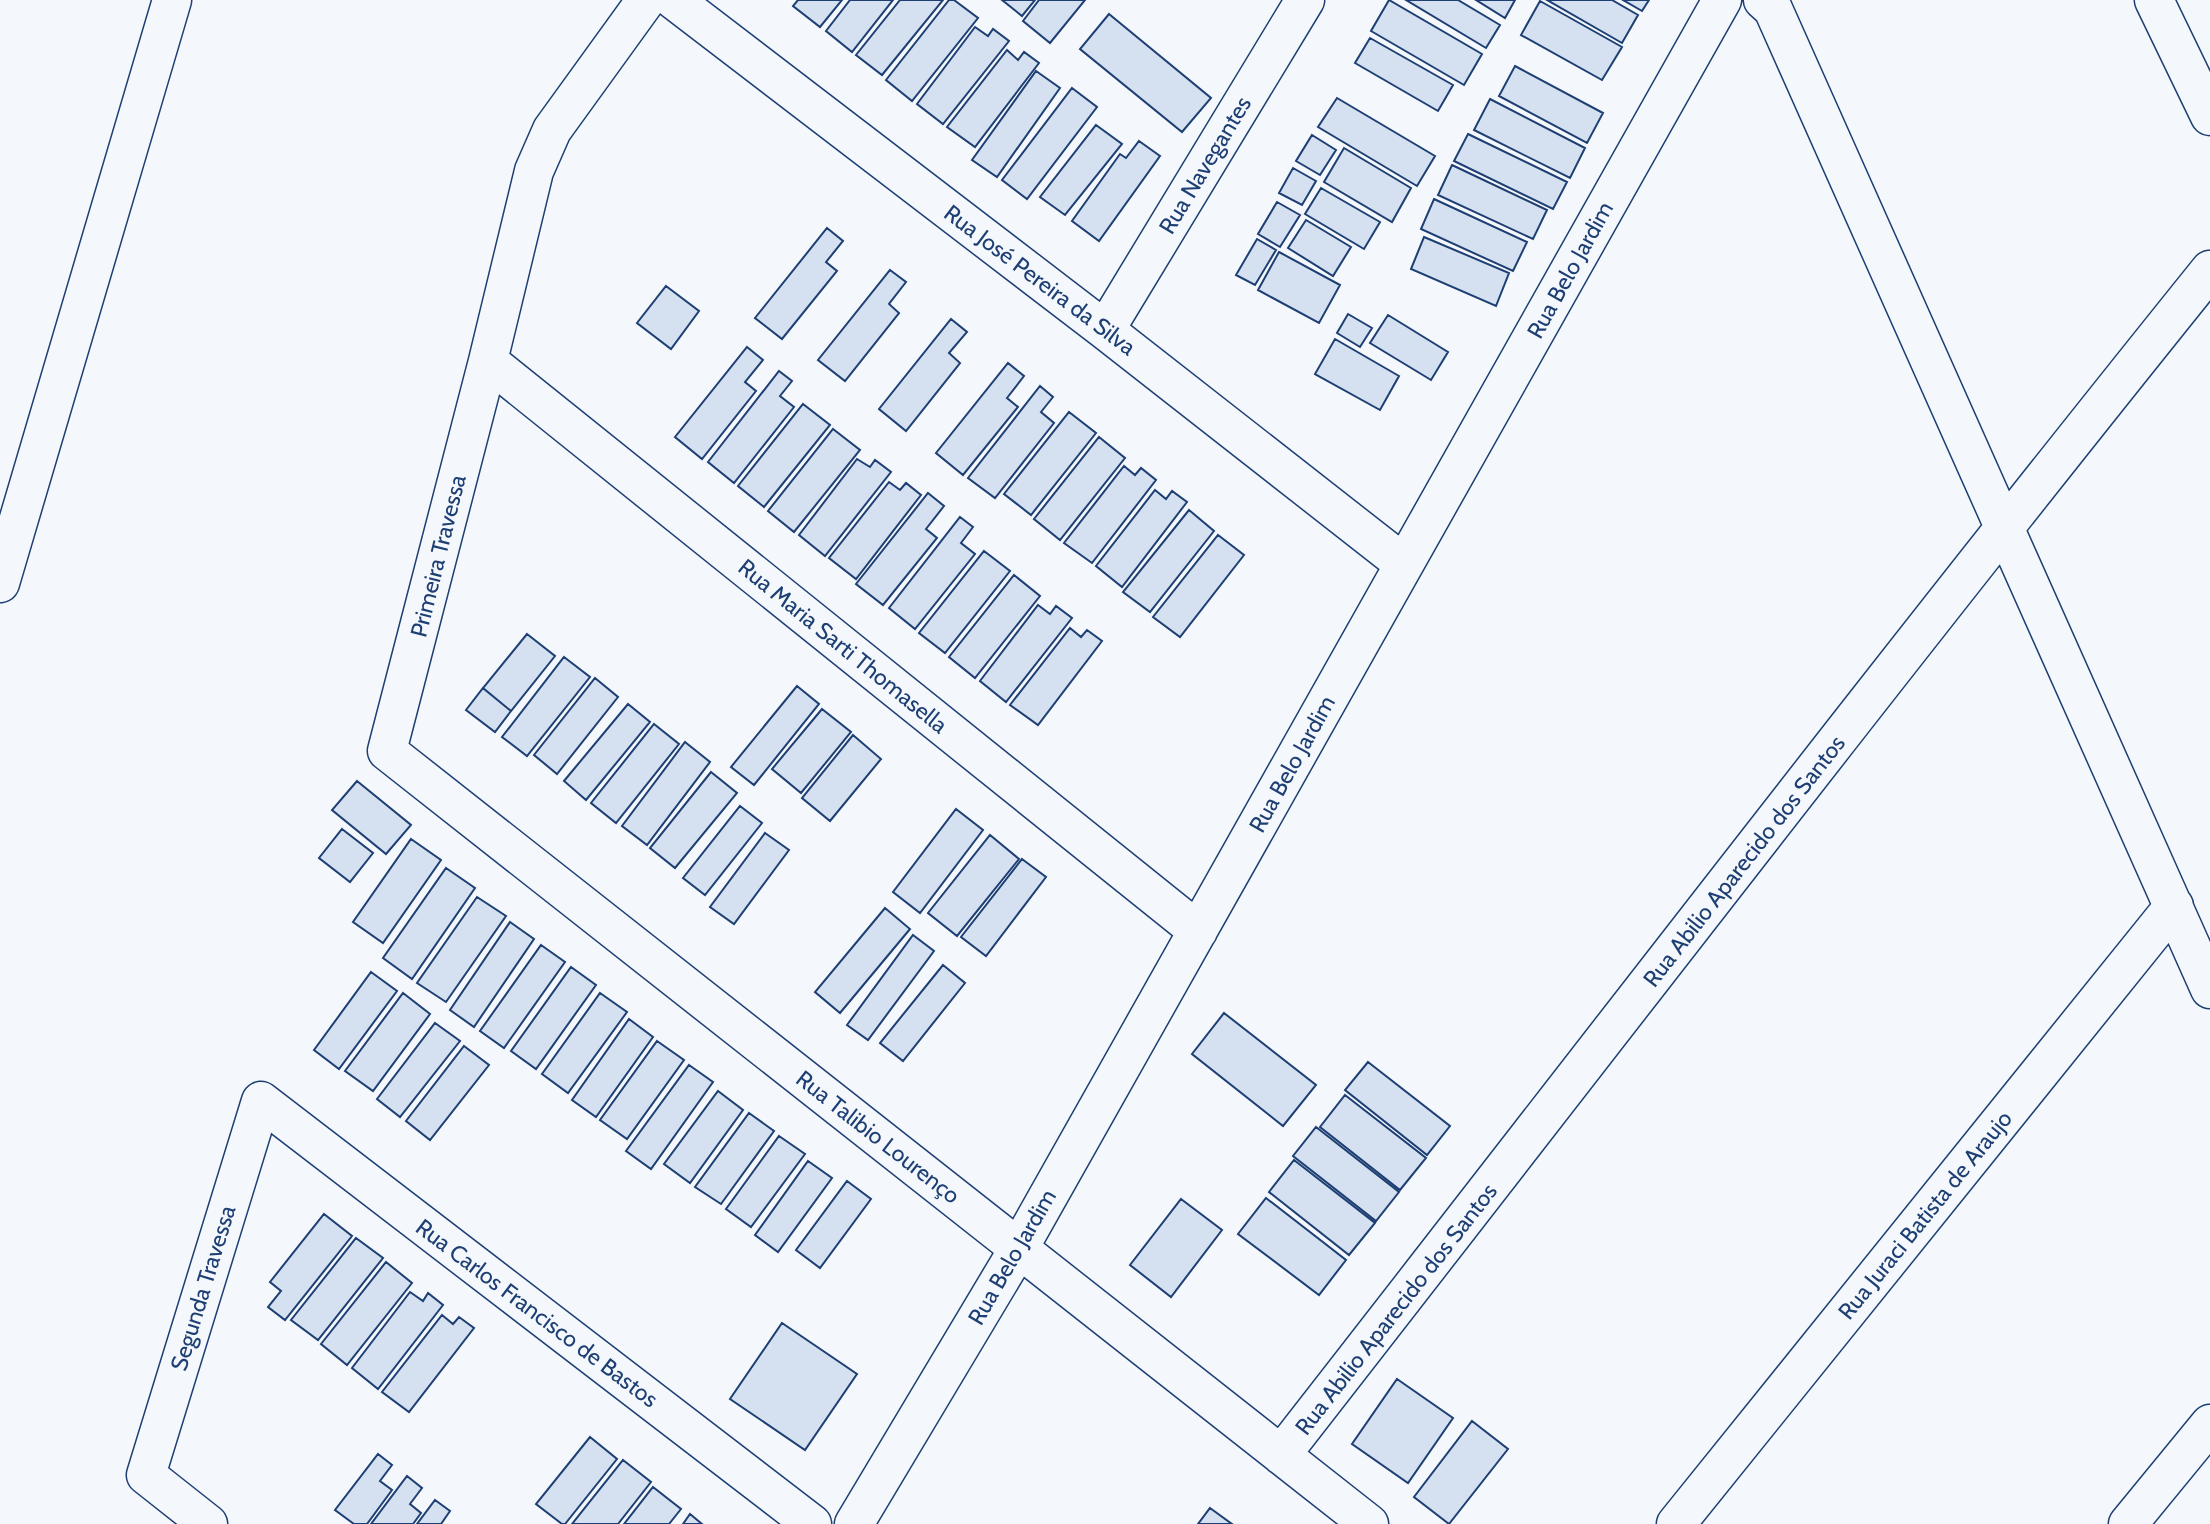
<svg xmlns="http://www.w3.org/2000/svg" width="2210" height="1524" viewBox="0 0 2210 1524" font-family="Cabin,sans-serif">
<style>
.building{fill:#d5e0f0;stroke:#1d3f73;stroke-width:2}
.lines{fill:none;stroke-linecap:round;stroke-linejoin:round}
.street-casing{stroke:#1d3f73;stroke-width:41}
.street{stroke:#f4f7fb;stroke-width:38}
.labels{text-anchor:middle;stroke-width:5;stroke-linejoin:round;paint-order:stroke}
.street-label{font-size:23px;fill:#1d3f73;stroke:#f4f7fb}
</style>
<rect width="100%" height="100%" fill="#f4f7fb"/>
<path class="building" d="M 798,0 L 842,0 L 820,27 L 793,6 Z
M 850,0 L 893,0 L 852,52 L 826,31 Z
M 900,0 L 943,0 L 882,75 L 856,55 Z
M 949,0 L 954,0 L 978,18 L 912,101 L 886,80 Z
M 1002,0 L 1035,0 L 1022,16 Z
M 1039,0 L 1085,0 L 1050,43 L 1023,21 Z
M 1389,0 L 1482,54 L 1464,85 L 1371,31 Z
M 1406,0 L 1458,0 L 1500,25 L 1486,48 Z
M 1476,0 L 1515,0 L 1505,18 Z
M 1547,0 L 1612,0 L 1638,15 L 1622,43 Z
M 1623,0 L 1649,0 L 1642,11 Z
M 1540,1 L 1622,47 L 1602,80 L 1521,35 Z
M 1109,14 L 1211,98 L 1182,132 L 1080,49 Z
M 975,27 L 988,36 L 993,29 L 1009,41 L 943,124 L 917,104 Z
M 1370,38 L 1453,85 L 1438,111 L 1355,63 Z
M 1007,50 L 1018,60 L 1024,52 L 1039,63 L 975,147 L 947,127 Z
M 1515,66 L 1603,113 L 1587,143 L 1499,96 Z
M 1036,71 L 1060,88 L 997,177 L 972,160 Z
M 1072,88 L 1097,107 L 1027,199 L 1002,180 Z
M 1337,98 L 1435,156 L 1417,186 L 1318,127 Z
M 1490,99 L 1585,148 L 1570,178 L 1474,130 Z
M 1096,125 L 1122,144 L 1065,215 L 1040,197 Z
M 1468,134 L 1567,182 L 1553,209 L 1454,161 Z
M 1312,135 L 1336,150 L 1320,175 L 1296,161 Z
M 1139,141 L 1160,156 L 1099,241 L 1072,221 L 1120,154 L 1126,158 Z
M 1344,148 L 1411,188 L 1392,222 L 1324,182 Z
M 1452,165 L 1547,210 L 1533,239 L 1438,195 Z
M 1293,168 L 1316,181 L 1302,205 L 1279,193 Z
M 1321,188 L 1380,222 L 1364,249 L 1305,214 Z
M 1434,199 L 1527,242 L 1513,271 L 1421,229 Z
M 1277,202 L 1300,215 L 1280,247 L 1258,234 Z
M 1306,220 L 1351,247 L 1333,276 L 1288,248 Z
M 827,228 L 843,241 L 826,262 L 837,271 L 782,339 L 755,318 Z
M 1424,237 L 1509,273 L 1496,306 L 1411,269 Z
M 1257,239 L 1276,250 L 1255,285 L 1236,275 Z
M 1279,252 L 1340,285 L 1319,323 L 1258,290 Z
M 890,270 L 906,282 L 889,304 L 899,313 L 845,381 L 818,360 Z
M 666,286 L 699,311 L 671,349 L 637,323 Z
M 1348,314 L 1372,328 L 1360,347 L 1337,333 Z
M 1388,315 L 1448,352 L 1431,380 L 1370,343 Z
M 951,319 L 967,332 L 949,353 L 960,363 L 906,431 L 879,409 Z
M 1335,339 L 1399,376 L 1380,410 L 1315,374 Z
M 747,347 L 763,360 L 745,382 L 756,391 L 702,459 L 675,437 Z
M 1008,363 L 1024,376 L 1007,398 L 1018,407 L 963,475 L 936,453 Z
M 779,371 L 792,381 L 780,396 L 794,407 L 734,483 L 708,462 Z
M 1040,386 L 1053,397 L 1041,412 L 1054,423 L 995,498 L 968,478 Z
M 803,404 L 830,425 L 764,507 L 738,486 Z
M 1069,412 L 1096,433 L 1031,515 L 1004,494 Z
M 833,429 L 860,450 L 794,532 L 768,511 Z
M 1099,437 L 1125,458 L 1060,540 L 1034,519 Z
M 857,459 L 870,467 L 875,460 L 891,472 L 825,556 L 799,535 Z
M 1124,466 L 1135,475 L 1141,468 L 1156,480 L 1092,563 L 1064,543 Z
M 889,482 L 900,490 L 906,483 L 921,495 L 856,579 L 829,558 Z
M 1155,490 L 1166,499 L 1172,491 L 1187,502 L 1122,587 L 1096,566 Z
M 928,493 L 944,506 L 926,529 L 937,538 L 883,605 L 856,584 Z
M 1189,510 L 1214,531 L 1150,612 L 1123,592 Z
M 960,517 L 973,527 L 961,543 L 975,554 L 915,629 L 889,608 Z
M 1218,535 L 1244,555 L 1180,637 L 1153,617 Z
M 984,551 L 1010,571 L 945,653 L 919,633 Z
M 1014,575 L 1040,596 L 975,678 L 949,657 Z
M 1038,605 L 1050,614 L 1056,606 L 1072,618 L 1006,702 L 980,681 Z
M 1070,628 L 1081,637 L 1087,630 L 1102,641 L 1038,725 L 1010,705 Z
M 527,634 L 555,656 L 511,711 L 483,688 Z
M 564,657 L 590,677 L 527,756 L 502,737 Z
M 595,678 L 618,697 L 557,774 L 534,755 Z
M 797,686 L 819,704 L 754,785 L 731,767 Z
M 483,688 L 511,711 L 495,732 L 466,710 Z
M 628,704 L 650,722 L 586,800 L 564,781 Z
M 822,709 L 851,732 L 801,793 L 772,769 Z
M 654,724 L 679,744 L 616,823 L 591,803 Z
M 853,735 L 881,759 L 830,821 L 802,798 Z
M 685,742 L 710,762 L 647,845 L 622,826 Z
M 711,772 L 737,793 L 675,868 L 650,848 Z
M 357,781 L 411,825 L 386,854 L 332,810 Z
M 740,806 L 762,823 L 705,895 L 683,878 Z
M 956,809 L 983,830 L 920,913 L 893,892 Z
M 342,829 L 373,853 L 350,882 L 319,858 Z
M 765,833 L 789,850 L 734,924 L 710,907 Z
M 990,835 L 1019,859 L 957,936 L 928,913 Z
M 411,839 L 441,860 L 383,943 L 353,922 Z
M 1022,859 L 1046,877 L 986,956 L 961,937 Z
M 446,868 L 475,888 L 412,979 L 383,958 Z
M 477,897 L 506,916 L 446,1002 L 417,983 Z
M 885,908 L 910,929 L 840,1013 L 815,992 Z
M 510,922 L 534,939 L 474,1027 L 450,1010 Z
M 913,935 L 934,951 L 868,1040 L 847,1025 Z
M 541,945 L 565,962 L 504,1048 L 480,1031 Z
M 943,965 L 965,983 L 903,1061 L 880,1043 Z
M 571,967 L 596,985 L 536,1069 L 511,1051 Z
M 371,972 L 397,991 L 339,1069 L 314,1050 Z
M 403,993 L 430,1014 L 373,1091 L 345,1071 Z
M 600,993 L 627,1012 L 568,1093 L 542,1074 Z
M 1224,1013 L 1316,1085 L 1283,1126 L 1192,1054 Z
M 629,1019 L 653,1037 L 596,1117 L 572,1100 Z
M 435,1023 L 460,1041 L 400,1117 L 377,1099 Z
M 657,1041 L 684,1060 L 627,1139 L 600,1120 Z
M 464,1046 L 489,1065 L 430,1140 L 406,1121 Z
M 1368,1062 L 1450,1126 L 1427,1155 L 1345,1090 Z
M 689,1065 L 713,1082 L 651,1169 L 626,1151 Z
M 718,1091 L 743,1110 L 690,1183 L 664,1164 Z
M 1345,1095 L 1426,1158 L 1400,1190 L 1320,1127 Z
M 749,1113 L 774,1131 L 721,1204 L 695,1187 Z
M 1316,1127 L 1399,1192 L 1376,1221 L 1293,1156 Z
M 779,1136 L 805,1154 L 751,1227 L 726,1209 Z
M 1294,1160 L 1375,1223 L 1349,1255 L 1269,1192 Z
M 808,1161 L 832,1178 L 778,1252 L 755,1235 Z
M 847,1181 L 871,1199 L 820,1268 L 796,1250 Z
M 1266,1198 L 1346,1260 L 1319,1295 L 1238,1234 Z
M 1181,1199 L 1222,1230 L 1171,1297 L 1130,1265 Z
M 324,1214 L 352,1236 L 285,1320 L 268,1307 L 281,1291 L 270,1282 Z
M 356,1238 L 383,1258 L 318,1340 L 291,1320 Z
M 386,1262 L 412,1283 L 347,1365 L 321,1344 Z
M 410,1292 L 423,1301 L 428,1293 L 443,1305 L 378,1389 L 352,1368 Z
M 442,1315 L 453,1324 L 459,1317 L 474,1328 L 409,1412 L 382,1392 Z
M 782,1323 L 857,1374 L 805,1450 L 730,1399 Z
M 1397,1379 L 1453,1418 L 1408,1483 L 1352,1444 Z
M 1472,1421 L 1508,1449 L 1449,1524 L 1414,1497 Z
M 590,1437 L 617,1459 L 565,1524 L 562,1524 L 536,1504 Z
M 378,1454 L 392,1465 L 380,1481 L 392,1490 L 367,1524 L 354,1524 L 335,1510 Z
M 623,1460 L 651,1482 L 618,1524 L 572,1524 Z
M 407,1476 L 422,1488 L 410,1504 L 421,1513 L 413,1524 L 371,1524 Z
M 653,1487 L 681,1509 L 669,1524 L 624,1524 Z
M 435,1500 L 450,1511 L 441,1524 L 417,1524 Z
M 1210,1508 L 1232,1524 L 1198,1524 Z
M 690,1514 L 702,1524 L 683,1524 Z"/>
<g class="lines">
<g class="street-casing">
<path id="street" d="M 646,0 L 552,130 L 534,171 L 488,361 L 387,751 L 1369,1524
M 674,0 L 1105,330 L 1404,564
M 1763,0 L 1773,9 L 2210,989
M 2154,0 L 2210,116
M 1105,330 L 1305,0
M 488,361 L 1198,931
M 0,583 L 172,0
M 1281,1455 C 1590,1059 1895,661 2210,270
M 208,1524 L 146,1475 L 261,1101 L 812,1524
M 854,1524 L 1019,1248 L 1722,0
M 1676,1524 L 2174,906
M 2128,1524 L 2210,1424"/>
</g>
<use href="#street" class="street"/>
</g>
<g class="labels">
<g class="street-label">
<text transform="translate(1205 165) rotate(-59)" y="8">Rua Navegantes</text>
<text transform="translate(1570 270) rotate(-61)" y="8">Rua Belo Jardim</text>
<text transform="translate(1040 280) rotate(37)" y="8">Rua José Pereira da Silva</text>
<text transform="translate(438 556) rotate(-76)" y="8">Primeira Travessa</text>
<text transform="translate(843 646) rotate(39)" y="8">Rua Maria Sarti Thomasella</text>
<text transform="translate(1292 764) rotate(-61)" y="8">Rua Belo Jardim</text>
<text transform="translate(1744 861) rotate(-52)" y="8">Rua Abilio Aparecido dos Santos</text>
<text transform="translate(878 1137) rotate(38)" y="8">Rua Talibio Lourenço</text>
<text transform="translate(1925 1215) rotate(-51)" y="8">Rua Juraci Batista de Araujo</text>
<text transform="translate(1012 1257) rotate(-60)" y="8">Rua Belo Jardim</text>
<text transform="translate(203 1288) rotate(-73)" y="8">Segunda Travessa</text>
<text transform="translate(1396 1309) rotate(-52)" y="8">Rua Abilio Aparecido dos Santos</text>
<text transform="translate(537 1313) rotate(37)" y="8">Rua Carlos Francisco de Bastos</text>
</g>
</g>
</svg>
